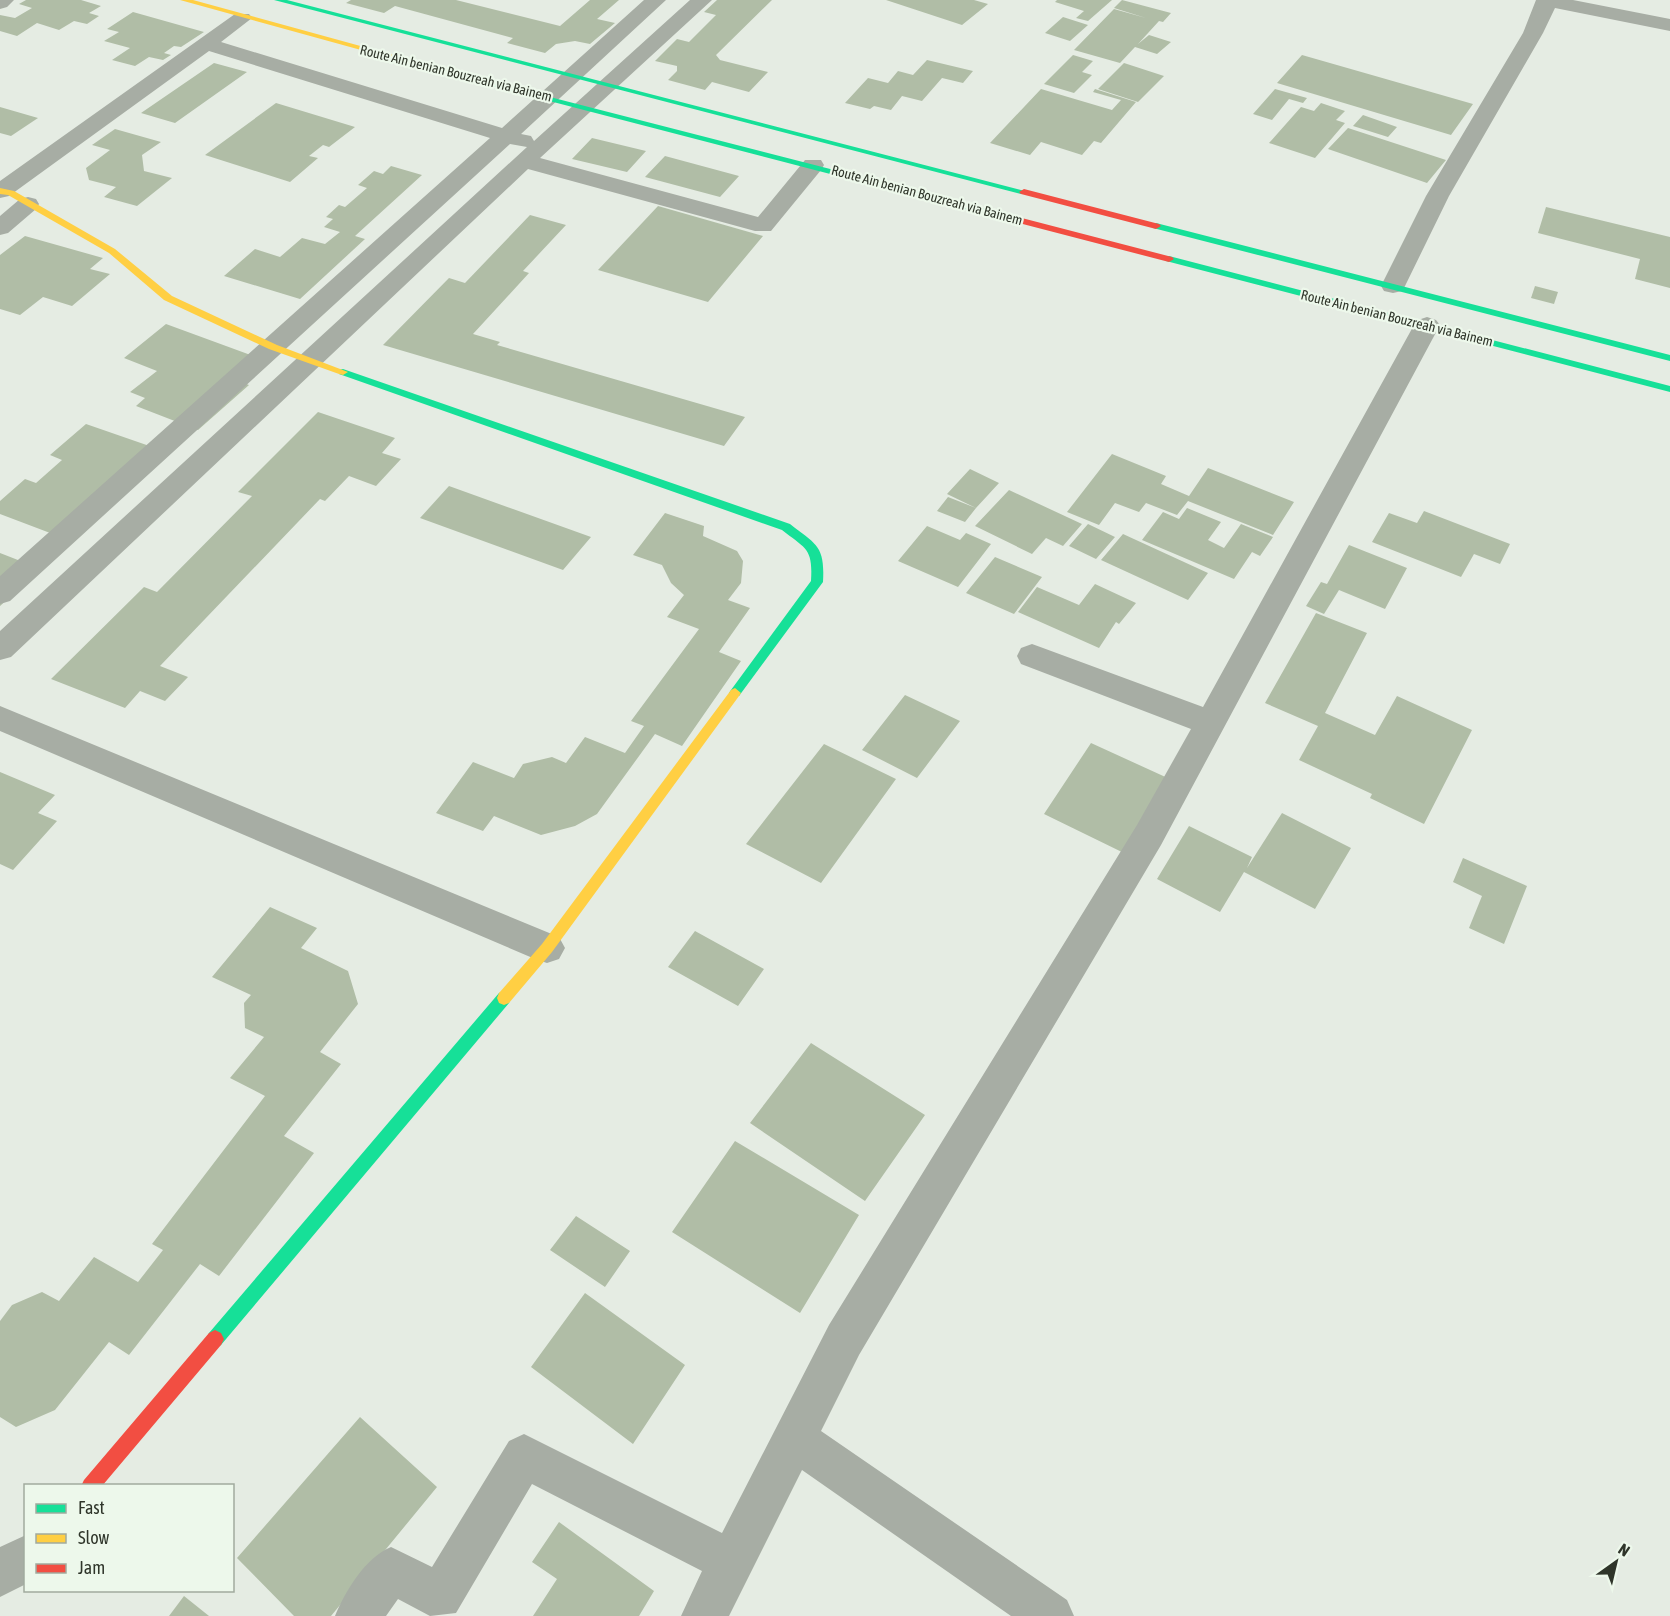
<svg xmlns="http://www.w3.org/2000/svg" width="1670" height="1616" viewBox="0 0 1670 1616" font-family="'Asap Condensed',sans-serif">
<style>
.building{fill:#b0bda6}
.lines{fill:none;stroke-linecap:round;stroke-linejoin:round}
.street{fill:#a7ada4;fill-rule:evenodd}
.fast{fill:#16e098;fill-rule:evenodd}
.slow{fill:#ffcf43;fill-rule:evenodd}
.jam{fill:#f24e42;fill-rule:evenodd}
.labels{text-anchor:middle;stroke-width:4.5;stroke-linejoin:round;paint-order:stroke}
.far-street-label{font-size:14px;fill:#2f352a;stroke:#edf8eb}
</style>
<rect width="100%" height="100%" fill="#e5ece3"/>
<path class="building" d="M 26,0 L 81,0 L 101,6 L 89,13 L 99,16 L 87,24 L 74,21 L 59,30 L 37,23 L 17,36 L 0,31 L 0,15 L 15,18 L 32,8 L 19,4 Z
M 351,0 L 456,0 L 560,26 L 590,0 L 619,0 L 597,19 L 615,23 L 590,44 L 575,41 L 556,44 L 545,53 L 507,43 L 513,38 L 395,6 L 384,13 L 346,3 Z
M 717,0 L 772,0 L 716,55 L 720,60 L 768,72 L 749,92 L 712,82 L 705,90 L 668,80 L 677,71 L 677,66 L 655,61 L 677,39 L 689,42 L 716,15 L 704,12 Z
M 886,0 L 974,0 L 988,4 L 962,25 Z
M 1057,0 L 1112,0 L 1088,21 L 1076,18 L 1084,11 L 1055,2 Z
M 1122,0 L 1171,13 L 1163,22 L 1159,21 L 1138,44 L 1149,35 L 1171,42 L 1157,54 L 1135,47 L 1120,63 L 1074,50 L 1114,9 L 1146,18 L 1114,8 Z
M 133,12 L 204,32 L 181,47 L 174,46 L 164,53 L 171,55 L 163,60 L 149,57 L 135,66 L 112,60 L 130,48 L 104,41 L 119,32 L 107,29 Z
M 1063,17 L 1088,25 L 1070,41 L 1045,33 Z
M 1073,55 L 1093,61 L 1082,72 L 1092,75 L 1074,93 L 1044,84 Z
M 1302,55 L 1473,104 L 1451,135 L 1277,83 Z
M 927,60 L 973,71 L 963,83 L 942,78 L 922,101 L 902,96 L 891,110 L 874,106 L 870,109 L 845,103 L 868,78 L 888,83 L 898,71 L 913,75 Z
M 214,63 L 247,72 L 175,123 L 141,113 Z
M 1124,63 L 1164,76 L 1138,102 L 1098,89 Z
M 1041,89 L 1112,110 L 1121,100 L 1093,92 L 1095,89 L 1136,102 L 1101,143 L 1094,141 L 1082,155 L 1041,142 L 1030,155 L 990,143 Z
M 1275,89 L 1307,98 L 1303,103 L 1289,99 L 1272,120 L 1253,114 Z
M 276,103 L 355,127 L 329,147 L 323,145 L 309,156 L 318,158 L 290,182 L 205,155 Z
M 1321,103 L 1345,111 L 1336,120 L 1345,123 L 1315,158 L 1269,143 L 1301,107 L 1314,111 Z
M 0,107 L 38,118 L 11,136 L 0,133 Z
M 1363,115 L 1397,127 L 1388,137 L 1353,126 Z
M 1348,128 L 1446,160 L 1427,183 L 1328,149 Z
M 115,129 L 161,142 L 142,155 L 144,171 L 172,178 L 137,206 L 104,197 L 116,187 L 89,180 L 86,168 L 110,150 L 92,145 Z
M 592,138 L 646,151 L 627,172 L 572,159 Z
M 665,156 L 739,176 L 720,197 L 645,177 Z
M 391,166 L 422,175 L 355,236 L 365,239 L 300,299 L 224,276 L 255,249 L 280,257 L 302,238 L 325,244 L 340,232 L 324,227 L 333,219 L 326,217 L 339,205 L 345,207 L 367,188 L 358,185 L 374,171 L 383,174 Z
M 658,206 L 763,236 L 708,302 L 598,270 Z
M 1546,207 L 1670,237 L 1670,288 L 1635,279 L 1640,259 L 1538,233 Z
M 530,215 L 566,225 L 523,271 L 529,273 L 473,334 L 500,342 L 497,345 L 745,417 L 724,446 L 383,345 L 449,278 L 465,283 Z
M 25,236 L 103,258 L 90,269 L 110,274 L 72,306 L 43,297 L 20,315 L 0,309 L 0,255 Z
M 1535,286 L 1558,292 L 1554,304 L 1531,298 Z
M 166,324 L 256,357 L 231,378 L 249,385 L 198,430 L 136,406 L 145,398 L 130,392 L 157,371 L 124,358 Z
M 318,412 L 395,438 L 382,453 L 401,459 L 376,486 L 349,476 L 325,501 L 320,499 L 160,666 L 188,677 L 165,701 L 140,691 L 125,708 L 51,679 L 144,587 L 157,592 L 252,496 L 238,492 Z
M 86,424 L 161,450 L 66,539 L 0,514 L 0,501 L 25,479 L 36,483 L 62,460 L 50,455 Z
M 1112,454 L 1166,476 L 1161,484 L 1189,496 L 1208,468 L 1294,502 L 1273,535 L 1188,501 L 1177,515 L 1146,503 L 1139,512 L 1115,503 L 1099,525 L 1067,512 Z
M 970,469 L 999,483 L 976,508 L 947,494 Z
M 449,486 L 591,537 L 563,570 L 420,518 Z
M 1009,490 L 1082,524 L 1063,546 L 1046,538 L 1032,554 L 975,526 Z
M 948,497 L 976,508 L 965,522 L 937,511 Z
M 1187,508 L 1221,522 L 1208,540 L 1224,548 L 1241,524 L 1273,537 L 1260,556 L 1252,552 L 1234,579 L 1142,540 L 1163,512 L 1179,519 Z
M 1424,511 L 1510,544 L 1500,564 L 1474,554 L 1461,577 L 1372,542 L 1389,513 L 1417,523 Z
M 665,513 L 704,526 L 703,536 L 737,551 L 743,561 L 741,583 L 728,600 L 750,608 L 719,652 L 741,661 L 682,746 L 655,734 L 597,814 L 575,826 L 541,835 L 494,816 L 483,831 L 436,813 L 473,762 L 514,778 L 523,764 L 552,757 L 566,763 L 585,737 L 625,753 L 644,726 L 631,721 L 699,629 L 667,617 L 684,595 L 671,583 L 662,565 L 633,555 Z
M 1088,524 L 1115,537 L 1096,559 L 1069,546 Z
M 927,526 L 960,540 L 966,533 L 991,544 L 958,587 L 898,561 Z
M 1123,534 L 1208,573 L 1188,600 L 1101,560 Z
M 1349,545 L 1407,568 L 1385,609 L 1339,590 L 1324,614 L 1306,606 L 1321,582 L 1327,584 Z
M 0,553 L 41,569 L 0,606 Z
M 995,557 L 1042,577 L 1014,614 L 966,593 Z
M 1095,584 L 1136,603 L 1119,624 L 1116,622 L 1099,648 L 1018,612 L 1037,587 L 1079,605 Z
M 1316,613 L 1367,633 L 1325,713 L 1375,735 L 1397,696 L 1472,730 L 1424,824 L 1370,798 L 1372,794 L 1299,760 L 1318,726 L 1265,703 Z
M 905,695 L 960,721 L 917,778 L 862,750 Z
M 1091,743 L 1172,780 L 1128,855 L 1044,814 Z
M 824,744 L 896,779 L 821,883 L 746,844 Z
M 0,772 L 55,795 L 38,813 L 57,821 L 13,870 L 0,864 Z
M 1282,813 L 1351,848 L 1315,909 L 1244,872 L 1220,912 L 1157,879 L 1189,826 L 1252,857 L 1247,868 Z
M 1463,858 L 1527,886 L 1504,944 L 1469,928 L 1482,896 L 1453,882 Z
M 270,907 L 317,928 L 301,948 L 348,971 L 358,1004 L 320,1052 L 341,1064 L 284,1136 L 314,1153 L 219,1276 L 200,1264 L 129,1355 L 109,1342 L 55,1410 L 16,1427 L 0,1417 L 0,1321 L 12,1305 L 42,1292 L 59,1301 L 94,1257 L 138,1282 L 163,1250 L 152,1244 L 265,1096 L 230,1078 L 264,1037 L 245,1028 L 244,1003 L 251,995 L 212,977 Z
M 695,931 L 764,969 L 738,1006 L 668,967 Z
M 811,1043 L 925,1115 L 865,1201 L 750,1123 Z
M 735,1141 L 859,1215 L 800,1313 L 672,1232 Z
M 576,1216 L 630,1251 L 605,1287 L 550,1250 Z
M 585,1293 L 685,1365 L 633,1444 L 531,1367 Z
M 360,1417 L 437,1487 L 331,1616 L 294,1616 L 237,1558 Z
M 559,1522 L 654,1591 L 639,1616 L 533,1616 L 557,1579 L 532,1562 Z
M 184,1596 L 209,1616 L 169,1616 Z"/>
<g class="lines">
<path class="street" d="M 0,0 L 14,0 L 7,7 L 0,9 Z
M 644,0 L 666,0 L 521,134 L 531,136 L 534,141 L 690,0 L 712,0 L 540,158 L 758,217 L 805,160 L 821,160 L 824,165 L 821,170 L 771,231 L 755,231 L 528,169 L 11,657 L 0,660 L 0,631 L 527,147 L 510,144 L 10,601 L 0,604 L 0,576 L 490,138 L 209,51 L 9,196 L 0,198 L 0,181 L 235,14 L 249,14 L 252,18 L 221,42 L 502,128 Z
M 1536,0 L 1573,0 L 1670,19 L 1670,31 L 1555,8 L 1543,33 L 1449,196 L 1405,286 L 1402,291 L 1393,293 L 1384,291 L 1381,286 L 1426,196 L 1523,33 Z
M 28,197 L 36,199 L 39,204 L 36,209 L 8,233 L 0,235 L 0,216 L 20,199 Z
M 1427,317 L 1436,320 L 1440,325 L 1161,845 L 859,1355 L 821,1431 L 1067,1600 L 1074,1616 L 1011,1616 L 802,1470 L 729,1616 L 681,1616 L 702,1571 L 532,1484 L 456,1613 L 430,1616 L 398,1599 L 386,1616 L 335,1616 C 346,1590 365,1558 391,1547 L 432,1567 L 509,1441 L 524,1434 L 722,1533 L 829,1325 L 1137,825 L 1191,729 L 1021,664 L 1017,656 L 1021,648 L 1032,644 L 1043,648 L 1203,707 L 1414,325 L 1418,320 Z
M 0,706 L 559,937 L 565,948 L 559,959 L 547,963 L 535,959 L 0,731 Z
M 26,1535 L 26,1584 L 0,1597 L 0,1547 Z"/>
<path class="fast" d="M 274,0 L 287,0 L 1029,192 L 1021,194 Z
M 488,81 L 990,210 L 992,212 L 984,214 L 488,85 Z
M 1156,223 L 1670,355 L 1670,361 L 1153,228 L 1151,226 Z
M 1169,256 L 1670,386 L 1670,392 L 1166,261 L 1166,257 Z
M 343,369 L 790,524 C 817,545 825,546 823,582 L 739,696 L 731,696 L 729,693 L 731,690 L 811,581 C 813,548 806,549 782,530 L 339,374 L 339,370 Z
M 504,991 L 509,993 L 511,998 L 509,1003 L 221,1345 L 215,1348 L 209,1345 L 206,1339 L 209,1333 L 499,993 Z"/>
<path class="slow" d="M 180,0 L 193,0 L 495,83 L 488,85 Z
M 0,188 L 14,191 L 115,249 L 172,296 L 277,345 L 348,372 L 343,375 L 339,374 L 269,349 L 164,300 L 109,253 L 8,195 L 0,194 Z
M 735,688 L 741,693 L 739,696 L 552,952 L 509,1003 L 504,1005 L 499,1003 L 497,998 L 499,993 L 542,944 L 731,690 Z"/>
<path class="jam" d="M 1024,189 L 1159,224 L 1161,226 L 1156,229 L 1021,194 L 1019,192 Z
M 987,209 L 1172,257 L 1174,259 L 1169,262 L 984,214 L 982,212 Z
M 215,1330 L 221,1333 L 224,1339 L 221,1345 L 102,1486 L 81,1486 L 84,1480 L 209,1333 Z"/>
</g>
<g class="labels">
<g class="far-street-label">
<text transform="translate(456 73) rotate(14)" y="5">Route Ain benian Bouzreah via Bainem</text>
<text transform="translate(927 195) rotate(15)" y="5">Route Ain benian Bouzreah via Bainem</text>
<text transform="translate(1397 318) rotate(14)" y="5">Route Ain benian Bouzreah via Bainem</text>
</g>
</g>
<rect x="24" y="1484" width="210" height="108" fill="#edf8eb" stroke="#a1aa9e" stroke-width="1.5"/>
<rect x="36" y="1504" width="30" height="9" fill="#16e098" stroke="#a1aa9e" stroke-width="1.5"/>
<text x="78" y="1514" font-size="18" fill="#2f352a">Fast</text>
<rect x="36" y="1534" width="30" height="9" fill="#ffcf43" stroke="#a1aa9e" stroke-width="1.5"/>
<text x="78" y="1544" font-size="18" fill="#2f352a">Slow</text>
<rect x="36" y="1564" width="30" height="9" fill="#f24e42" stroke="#a1aa9e" stroke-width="1.5"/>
<text x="78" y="1574" font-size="18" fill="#2f352a">Jam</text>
<g transform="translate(1616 1562) rotate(34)" stroke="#edf8eb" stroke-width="4.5" paint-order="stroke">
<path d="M0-4.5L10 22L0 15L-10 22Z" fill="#2f352a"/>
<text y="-9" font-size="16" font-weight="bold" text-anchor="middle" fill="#2f352a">N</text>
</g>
</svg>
